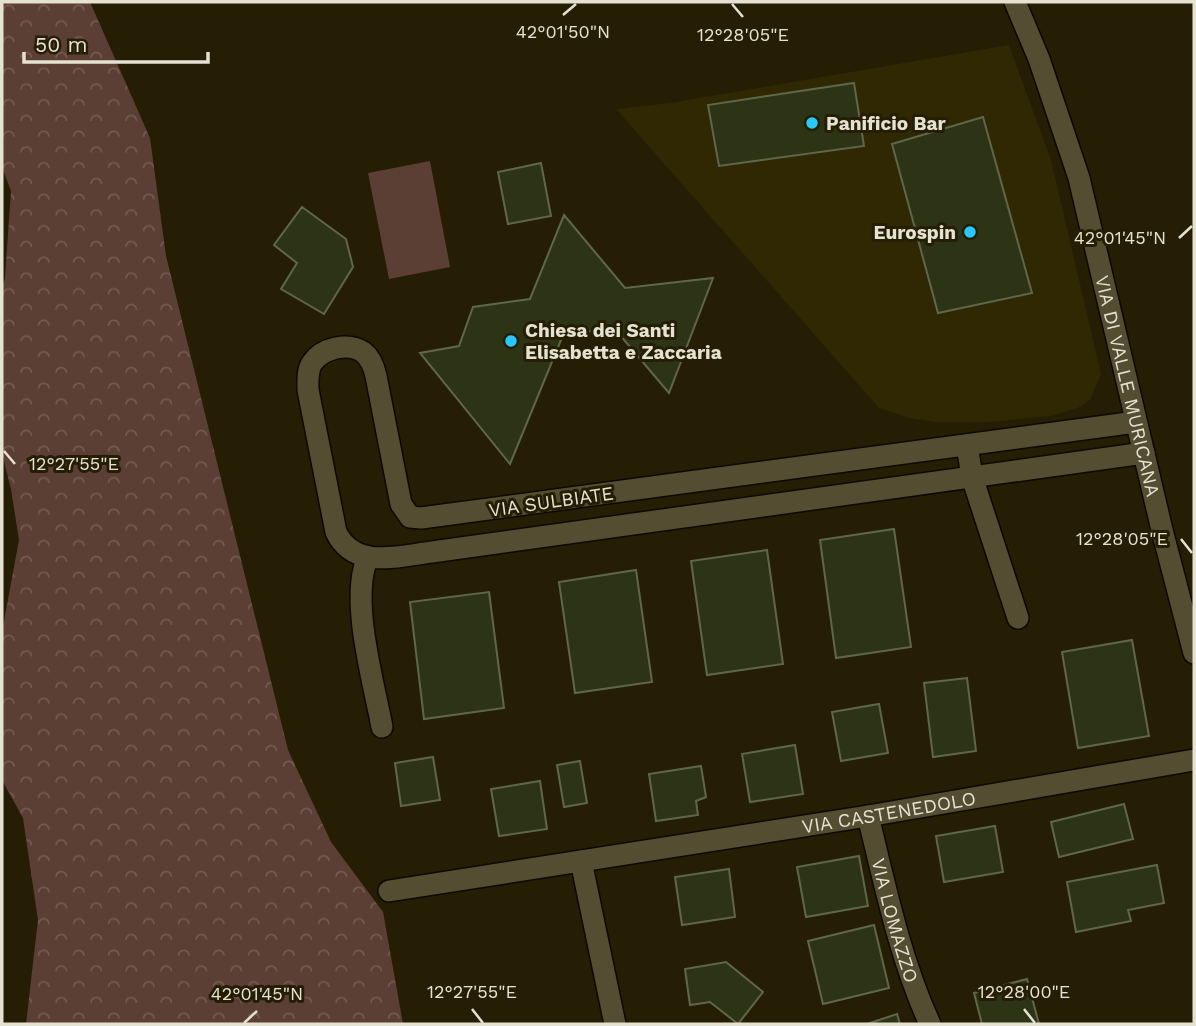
<svg xmlns="http://www.w3.org/2000/svg" width="1196" height="1026" viewBox="0 0 1196 1026" font-family="'Work Sans',sans-serif">
<style>
.built{fill:#302703}
.grass{fill:#5b3f34}
.forest{fill:url(#forest-crowns)}
.building{fill:#2c3415;stroke:#5f674b;stroke-width:2}
.lines{fill:none;stroke-linecap:round;stroke-linejoin:round}
.minor-casing{stroke:#0e0800;stroke-width:24}
.minor{stroke:#544d31;stroke-width:21}
.ticks{fill:none;stroke:#e6e2d2;stroke-width:2.5}
.poi-dot{fill:#28c8ff;stroke:#251e04;stroke-width:2.5}
.labels{text-anchor:middle;stroke-width:6;stroke-linejoin:round;paint-order:stroke}
.poi-label{font-size:19px;font-weight:bold;fill:#e6e2d2;stroke:#251e04;text-anchor:start}
.street-label{font-size:19px;fill:#e6e2d2;stroke:#251e04}
.ticks-label{font-size:18px;text-anchor:middle;fill:#e6e2d2;stroke:#251e04;stroke-width:6;stroke-linejoin:round;paint-order:stroke}
</style>
<defs>
<pattern id="forest-crowns" width="20" height="18" patternUnits="userSpaceOnUse" patternTransform="scale(1.75)"><rect width="20" height="18" fill="#5b3f34"/><path d="M2 6a3 3 0 1 1 6 0M12 15a3 3 0 1 1 6 0" fill="none" stroke="#735a50"/></pattern>
</defs>
<rect width="100%" height="100%" fill="#251e04"/>
<path class="built" d="M 1009,45 L 1051,160 L 1101,374 L 1090,400 L 1078,408 L 1050,416 L 989,422 L 935,422 L 909,418 L 879,408 L 616,109 L 670,103 Z"/>
<path class="grass" d="M 430,161 L 450,267 L 389,279 L 368,173 Z"/>
<path class="forest" d="M 2,2 L 90,2 L 150,138 L 166,256 L 288,750 L 331,842 L 383,912 L 403,1024 L 26,1024 L 38,920 L 23,818 L 2,780 L 2,632 L 19,540 L 11,489 L 2,453 L 2,288 L 5,278 L 11,191 L 2,167 Z"/>
<path class="building" d="M 854,83 L 864,146 L 719,166 L 708,105 Z
M 983,117 L 1032,293 L 938,313 L 892,144 Z
M 541,163 L 551,216 L 508,224 L 498,172 Z
M 302,207 L 346,239 L 353,267 L 324,314 L 281,289 L 297,263 L 274,245 Z
M 564,215 L 625,288 L 713,278 L 669,393 L 614,328 L 563,335 L 510,464 L 420,353 L 459,346 L 473,307 L 530,299 Z
M 894,529 L 911,647 L 836,658 L 820,540 Z
M 767,550 L 783,664 L 707,675 L 691,561 Z
M 636,570 L 652,682 L 575,693 L 559,582 Z
M 489,592 L 504,708 L 424,719 L 410,602 Z
M 1132,640 L 1149,736 L 1078,748 L 1062,652 Z
M 967,678 L 976,751 L 933,757 L 924,683 Z
M 879,704 L 888,753 L 841,761 L 832,712 Z
M 795,745 L 803,794 L 750,802 L 742,754 Z
M 433,757 L 440,800 L 401,806 L 395,763 Z
M 580,761 L 587,803 L 564,807 L 557,765 Z
M 701,766 L 706,797 L 696,801 L 698,815 L 656,821 L 649,774 Z
M 540,781 L 547,829 L 499,836 L 491,789 Z
M 1124,804 L 1133,839 L 1059,857 L 1051,822 Z
M 995,826 L 1003,872 L 944,882 L 936,836 Z
M 859,856 L 868,906 L 806,917 L 797,867 Z
M 1157,865 L 1164,903 L 1128,910 L 1131,921 L 1076,932 L 1067,882 Z
M 729,869 L 735,917 L 682,925 L 675,877 Z
M 874,925 L 889,988 L 823,1004 L 808,941 Z
M 726,962 L 763,992 L 738,1024 L 710,1002 L 690,1005 L 685,969 Z
M 1027,979 L 1039,1024 L 982,1024 L 974,993 Z
M 897,1014 L 900,1024 L 867,1024 Z"/>
<g class="lines">
<g class="minor-casing">
<g id="minor">
<path id="s1" d="M 1015,2 L 1039,59 L 1079,178 L 1162,530 L 1194,653"/>
<path d="M 1136,422 L 421,518 L 410,517 L 401,504 L 376,376 C 374,367 371,358 363,352 C 348,342 322,348 312,363 C 307,371 308,381 308,390 L 336,532 C 354,570 398,556 432,552 L 1144,453"/>
<path d="M 967,445 L 972,477 L 1018,618"/>
<path d="M 368,557 C 349,598 374,683 382,727"/>
<path id="s2" d="M 868,816 C 885,885 900,959 930,1024"/>
<path d="M 581,861 L 615,1024"/>
<path id="s3" d="M 389,891 L 868,816 L 1194,760"/>
</g>
</g>
<use href="#minor" class="minor"/>
</g>
<path class="ticks" d="M 732,4 L 743,17M 563,15 L 576,4M 1179,238 L 1192,226M 4,451 L 15,464M 1181,539 L 1192,553M 472,1009 L 483,1023M 1024,1009 L 1035,1023M 244,1023 L 257,1011"/>
<g class="poi-dot">
<circle cx="812" cy="123" r="7"/>
<circle cx="970" cy="232" r="7"/>
<circle cx="511" cy="341" r="7"/>
</g>
<g class="labels">
<g class="poi-label">
<text x="826" y="130">Panificio Bar</text>
<text x="956" y="239" text-anchor="end">Eurospin</text>
<text x="525" y="337">Chiesa dei Santi<tspan x="525" dy="22">Elisabetta e Zaccaria</tspan></text>
</g>
<g class="street-label">
<text dy="7" stroke="none"><textPath href="#s1" startOffset="401">VIA DI VALLE MURICANA</textPath></text>
<text transform="translate(551 501) rotate(-8)" y="7">VIA SULBIATE</text>
<text dy="7" stroke="none"><textPath href="#s3" startOffset="506">VIA CASTENEDOLO</textPath></text>
<text dy="7" stroke="none"><textPath href="#s2" startOffset="108">VIA LOMAZZO</textPath></text>
</g>
</g>
<g class="ticks-label">
<text x="563" y="38">42°01'50"N</text>
<text x="743" y="41">12°28'05"E</text>
<text x="1120" y="244">42°01'45"N</text>
<text x="74" y="470">12°27'55"E</text>
<text x="1122" y="545">12°28'05"E</text>
<text x="472" y="998">12°27'55"E</text>
<text x="1024" y="998">12°28'00"E</text>
<text x="257" y="1000">42°01'45"N</text>
</g>
<rect width="1196" height="1026" fill="none" stroke="#e6e2d2" stroke-width="7"/>
<path d="M24 52v10h184v-10" fill="none" stroke="#e6e2d2" stroke-width="3.5"/>
<text x="35" y="52" font-size="21" fill="#e6e2d2" stroke="#251e04" stroke-width="5" paint-order="stroke">50 m</text>
</svg>
